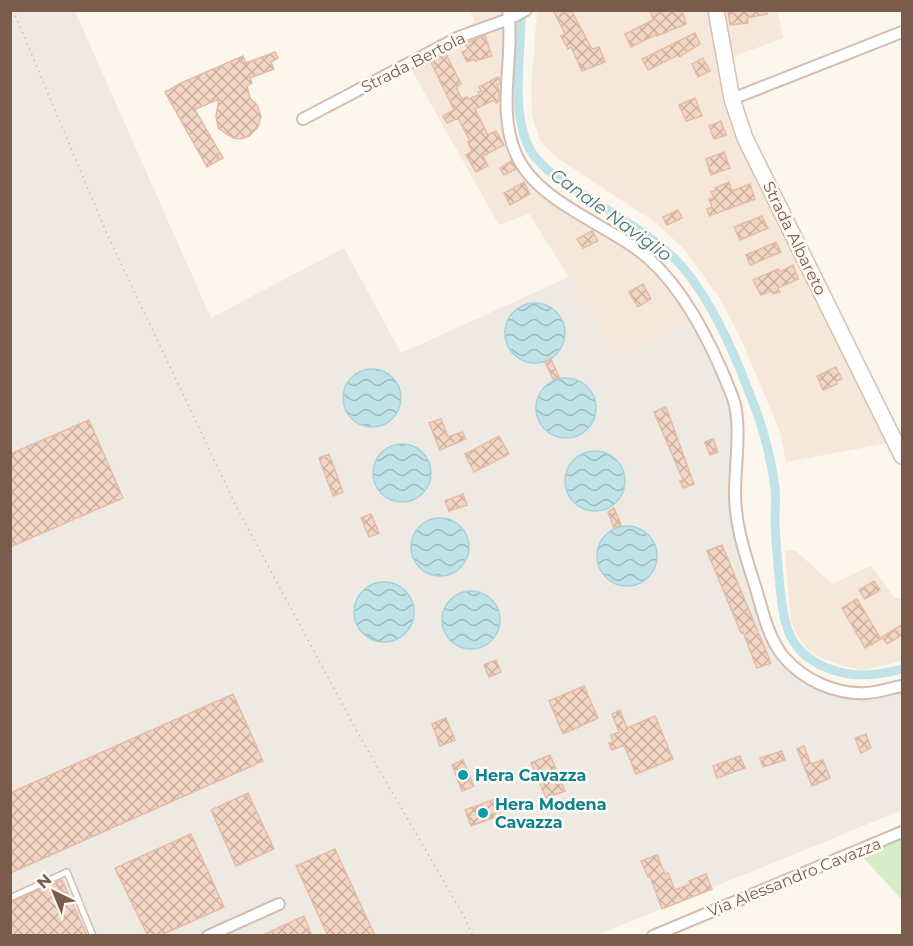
<svg xmlns="http://www.w3.org/2000/svg" width="913" height="946" viewBox="0 0 913 946" font-family="Montserrat,sans-serif">
<style>
.residential{fill:#f5e8da}
.industrial{fill:#efe9e4}
.green{fill:#d8ecc9}
.water{fill:url(#water-waves);stroke:#a5d3da;stroke-width:1.5}
.lines{fill:none;stroke-linecap:round;stroke-linejoin:round}
.canal{stroke:#bfe3e8;stroke-width:9}
.building{fill:url(#building-cross-hatch);stroke:#e6bba3;stroke-width:1.5}
.lane-casing{stroke:#d1beb0;stroke-width:8}
.street-casing{stroke:#d1beb0;stroke-width:14}
.secondary-casing{stroke:#d6c0b0;stroke-width:18}
.path{stroke:#d9b8a5;stroke-width:1.5;stroke-dasharray:1.5 4.5;stroke-linecap:butt}
.lane{stroke:#fff;stroke-width:5}
.street{stroke:#fff;stroke-width:10}
.secondary{stroke:#fff;stroke-width:15}
.culture-dot{fill:#0f9aa8;stroke:#fffaf3;stroke-width:2}
.labels{text-anchor:middle;stroke-width:5;stroke-linejoin:round;paint-order:stroke}
.street-label{font-size:16px;fill:#7a5c4d;stroke:#fffaf3}
.culture-label{font-size:16px;font-weight:bold;fill:#0d838f;stroke:#fffaf3;text-anchor:start}
.water-label{font-size:18px;font-style:italic;fill:#437c86;stroke:#fffaf3}
</style>
<defs>
<pattern id="water-waves" width="16" height="10" patternUnits="userSpaceOnUse" patternTransform="scale(1.5)"><rect width="16" height="10" fill="#bfe3e8"/><path d="M0 5q4-4 8 0t8 0" fill="none" stroke="#a0bbbe"/></pattern>
<pattern id="building-cross-hatch" width="8" height="8" patternUnits="userSpaceOnUse" patternTransform="scale(1.5)"><rect width="8" height="8" fill="#f3d5c3"/><path d="M0 0l8 8M0 8l8-8" fill="none" stroke="#cab0a1"/></pattern>
</defs>
<rect width="100%" height="100%" fill="#fdf6ec"/>
<path class="residential" d="M 470,11 L 505,11 L 514,160 L 645,262 L 663,280 L 679,299 L 693,322 L 618,361 L 569,277 L 529,214 L 499,225 L 406,60 L 475,22 Z
M 537,11 L 777,11 L 784,38 L 718,62 L 889,443 L 786,462 L 780,432 L 742,341 L 719,297 L 684,249 L 656,223 L 553,155 L 540,140 L 532,116 L 531,87 Z
M 795,550 L 832,584 L 871,566 L 894,597 L 902,599 L 902,661 L 863,670 L 843,666 L 823,659 L 807,649 L 796,634 L 791,620 L 789,604 L 785,551 Z"/>
<path class="industrial" d="M 10,11 L 75,11 L 211,318 L 344,248 L 401,353 L 569,277 L 618,360 L 693,322 L 713,360 L 729,399 L 733,416 L 732,476 L 769,643 L 788,669 L 814,686 L 846,696 L 867,699 L 902,691 L 902,810 L 597,935 L 11,935 Z"/>
<path class="green" d="M 902,838 L 902,900 L 861,855 Z"/>
<path class="water" d="M505 333a30 30 0 1 1 60 0a30 30 0 1 1-60 0Z
M343 398a29 29 0 1 1 58 0a29 29 0 1 1-58 0Z
M536 408a30 30 0 1 1 60 0a30 30 0 1 1-60 0Z
M373 473a29 29 0 1 1 58 0a29 29 0 1 1-58 0Z
M565 481a30 30 0 1 1 60 0a30 30 0 1 1-60 0Z
M411 547a29 29 0 1 1 58 0a29 29 0 1 1-58 0Z
M597 556a30 30 0 1 1 60 0a30 30 0 1 1-60 0Z
M354 612a30 30 0 1 1 60 0a30 30 0 1 1-60 0Z
M442 620a29 29 0 1 1 58 0a29 29 0 1 1-58 0Z"/>
<g class="lines">
<path class="canal" d="M 521,10 C 522,53 511,101 526,141 C 536,170 576,189 600,205 C 624,220 650,236 671,255 C 706,288 732,347 749,392 C 761,421 771,456 775,488 C 776,500 775,512 775,524 C 776,545 778,566 780,587 C 784,625 788,652 827,668 C 853,678 876,676 902,669"/>
</g>
<path class="building" d="M 553,10 L 571,10 L 592,49 L 599,47 L 605,62 L 582,71 L 571,47 L 568,49 L 561,36 L 565,34 Z
M 650,10 L 682,10 L 686,24 L 657,36 L 657,34 L 631,47 L 625,34 L 653,20 Z
M 728,10 L 766,10 L 767,14 L 747,18 L 748,23 L 730,25 Z
M 695,33 L 700,44 L 679,57 L 678,55 L 648,70 L 642,59 Z
M 485,36 L 492,56 L 475,61 L 474,59 L 467,62 L 462,52 L 468,49 L 465,43 Z
M 275,52 L 278,58 L 271,62 L 274,69 L 250,78 L 252,83 L 247,86 L 250,98 L 257,105 L 261,116 L 258,127 L 249,136 L 241,139 L 233,138 L 218,128 L 216,116 L 219,99 L 196,109 L 194,108 L 223,158 L 207,167 L 165,92 L 181,83 L 243,56 L 246,63 Z
M 446,54 L 461,84 L 456,87 L 462,99 L 467,97 L 468,99 L 479,95 L 478,92 L 481,91 L 479,87 L 494,79 L 498,77 L 500,80 L 500,84 L 497,85 L 499,90 L 499,101 L 496,103 L 494,100 L 475,109 L 488,135 L 496,131 L 504,145 L 483,156 L 488,166 L 476,172 L 466,155 L 472,151 L 468,142 L 470,141 L 458,118 L 447,123 L 443,116 L 454,110 L 431,62 Z
M 703,58 L 710,71 L 698,77 L 692,64 Z
M 695,98 L 702,116 L 686,121 L 679,105 Z
M 721,121 L 726,135 L 714,139 L 709,126 Z
M 724,152 L 730,168 L 711,175 L 706,159 Z
M 511,161 L 516,169 L 504,175 L 500,168 Z
M 524,182 L 530,194 L 510,205 L 504,193 Z
M 729,182 L 732,191 L 750,184 L 755,199 L 709,216 L 707,209 L 712,207 L 709,199 L 714,198 L 711,192 L 716,190 L 715,188 Z
M 678,210 L 682,218 L 667,225 L 663,217 Z
M 762,216 L 768,228 L 740,240 L 734,227 Z
M 592,231 L 598,241 L 583,248 L 577,239 Z
M 776,242 L 781,252 L 750,265 L 746,255 Z
M 793,265 L 798,279 L 778,288 L 780,292 L 773,294 L 771,291 L 761,295 L 753,280 L 778,269 L 780,272 Z
M 643,284 L 651,299 L 638,307 L 629,292 Z
M 551,359 L 559,377 L 553,379 L 545,362 Z
M 836,367 L 842,379 L 836,381 L 837,384 L 823,390 L 817,376 Z
M 666,407 L 694,484 L 683,488 L 680,481 L 683,480 L 654,412 Z
M 441,419 L 448,437 L 462,432 L 466,439 L 440,450 L 429,423 Z
M 89,420 L 123,498 L 10,547 L 10,454 Z
M 499,436 L 509,454 L 474,472 L 465,454 Z
M 713,439 L 718,452 L 710,455 L 705,442 Z
M 329,454 L 343,492 L 333,496 L 319,458 Z
M 463,494 L 467,505 L 449,511 L 445,501 Z
M 614,508 L 621,525 L 614,528 L 608,512 Z
M 371,514 L 379,533 L 369,537 L 361,518 Z
M 722,545 L 771,663 L 757,668 L 743,632 L 741,633 L 707,551 Z
M 874,581 L 880,590 L 865,599 L 859,590 Z
M 857,599 L 881,639 L 865,648 L 842,608 Z
M 903,624 L 903,634 L 887,644 L 882,637 Z
M 496,660 L 501,672 L 489,677 L 484,665 Z
M 584,686 L 598,718 L 563,734 L 549,701 Z
M 233,694 L 263,761 L 10,873 L 10,793 Z
M 620,710 L 627,728 L 655,716 L 673,759 L 636,774 L 624,745 L 612,750 L 609,743 L 613,742 L 611,735 L 619,732 L 612,714 Z
M 446,718 L 455,740 L 440,746 L 432,724 Z
M 866,734 L 871,748 L 861,753 L 855,738 Z
M 804,746 L 811,764 L 823,760 L 830,778 L 812,786 L 797,749 Z
M 782,751 L 785,760 L 763,767 L 760,758 Z
M 550,755 L 565,791 L 546,798 L 531,763 Z
M 740,756 L 745,768 L 717,778 L 713,766 Z
M 463,760 L 474,786 L 462,791 L 452,765 Z
M 248,793 L 274,849 L 236,866 L 211,810 Z
M 495,799 L 501,815 L 471,826 L 465,810 Z
M 191,834 L 224,907 L 159,936 L 148,936 L 115,868 Z
M 335,849 L 340,860 L 375,936 L 328,936 L 296,866 Z
M 657,855 L 665,874 L 668,873 L 675,890 L 690,884 L 689,881 L 706,874 L 712,889 L 662,909 L 650,876 L 648,877 L 641,861 Z
M 62,880 L 87,936 L 10,936 L 10,903 Z
M 304,916 L 312,936 L 261,936 Z"/>
<g class="lines">
<g class="lane-casing">
<path id="lane" d="M 10,898 L 67,872 L 93,936"/>
</g>
<g class="street-casing">
<path id="street" d="M 508,10 C 515,57 496,109 516,154 C 536,201 604,223 642,253 C 684,286 714,349 733,398 C 742,424 735,465 735,493 C 735,527 746,557 756,589 C 763,612 768,637 783,656 C 803,680 836,695 867,693 C 879,692 891,688 902,686
M 732,99 L 902,32
M 303,119 L 459,37 L 509,19 L 526,10
M 208,936 L 279,904
M 653,936 L 902,832"/>
</g>
<g class="secondary-casing">
<path id="secondary" d="M 716,10 L 732,99 L 745,138 L 902,456"/>
</g>
<path class="path" d="M 13,10 L 107,234 L 237,508 L 359,735 L 465,918 L 473,936"/>
<use href="#lane" class="lane"/>
<use href="#street" class="street"/>
<use href="#secondary" class="secondary"/>
</g>
<g class="culture-dot">
<circle cx="463" cy="775" r="6"/>
<circle cx="483" cy="813" r="6"/>
</g>
<g class="labels">
<g class="street-label">
<text transform="translate(413 62) rotate(-27)" y="6">Strada Bertola</text>
<text transform="translate(795 238) rotate(64)" y="6">Strada Albareto</text>
<text transform="translate(794 877) rotate(-22)" y="6">Via Alessandro Cavazza</text>
</g>
<g class="culture-label">
<text x="475" y="781">Hera Cavazza</text>
<text x="495" y="810">Hera Modena<tspan x="495" dy="18">Cavazza</tspan></text>
</g>
<g class="water-label">
<text transform="translate(611 215) rotate(36)" y="6">Canale Naviglio</text>
</g>
</g>
<rect width="913" height="946" fill="none" stroke="#7a5c4d" stroke-width="24"/>
<g transform="translate(54 892) rotate(317)" stroke="#fffaf3" stroke-width="4.5" paint-order="stroke">
<path d="M0-4.5L10 22L0 15L-10 22Z" fill="#7a5c4d"/>
<text y="-9" font-size="16" font-weight="bold" text-anchor="middle" fill="#7a5c4d">N</text>
</g>
</svg>
